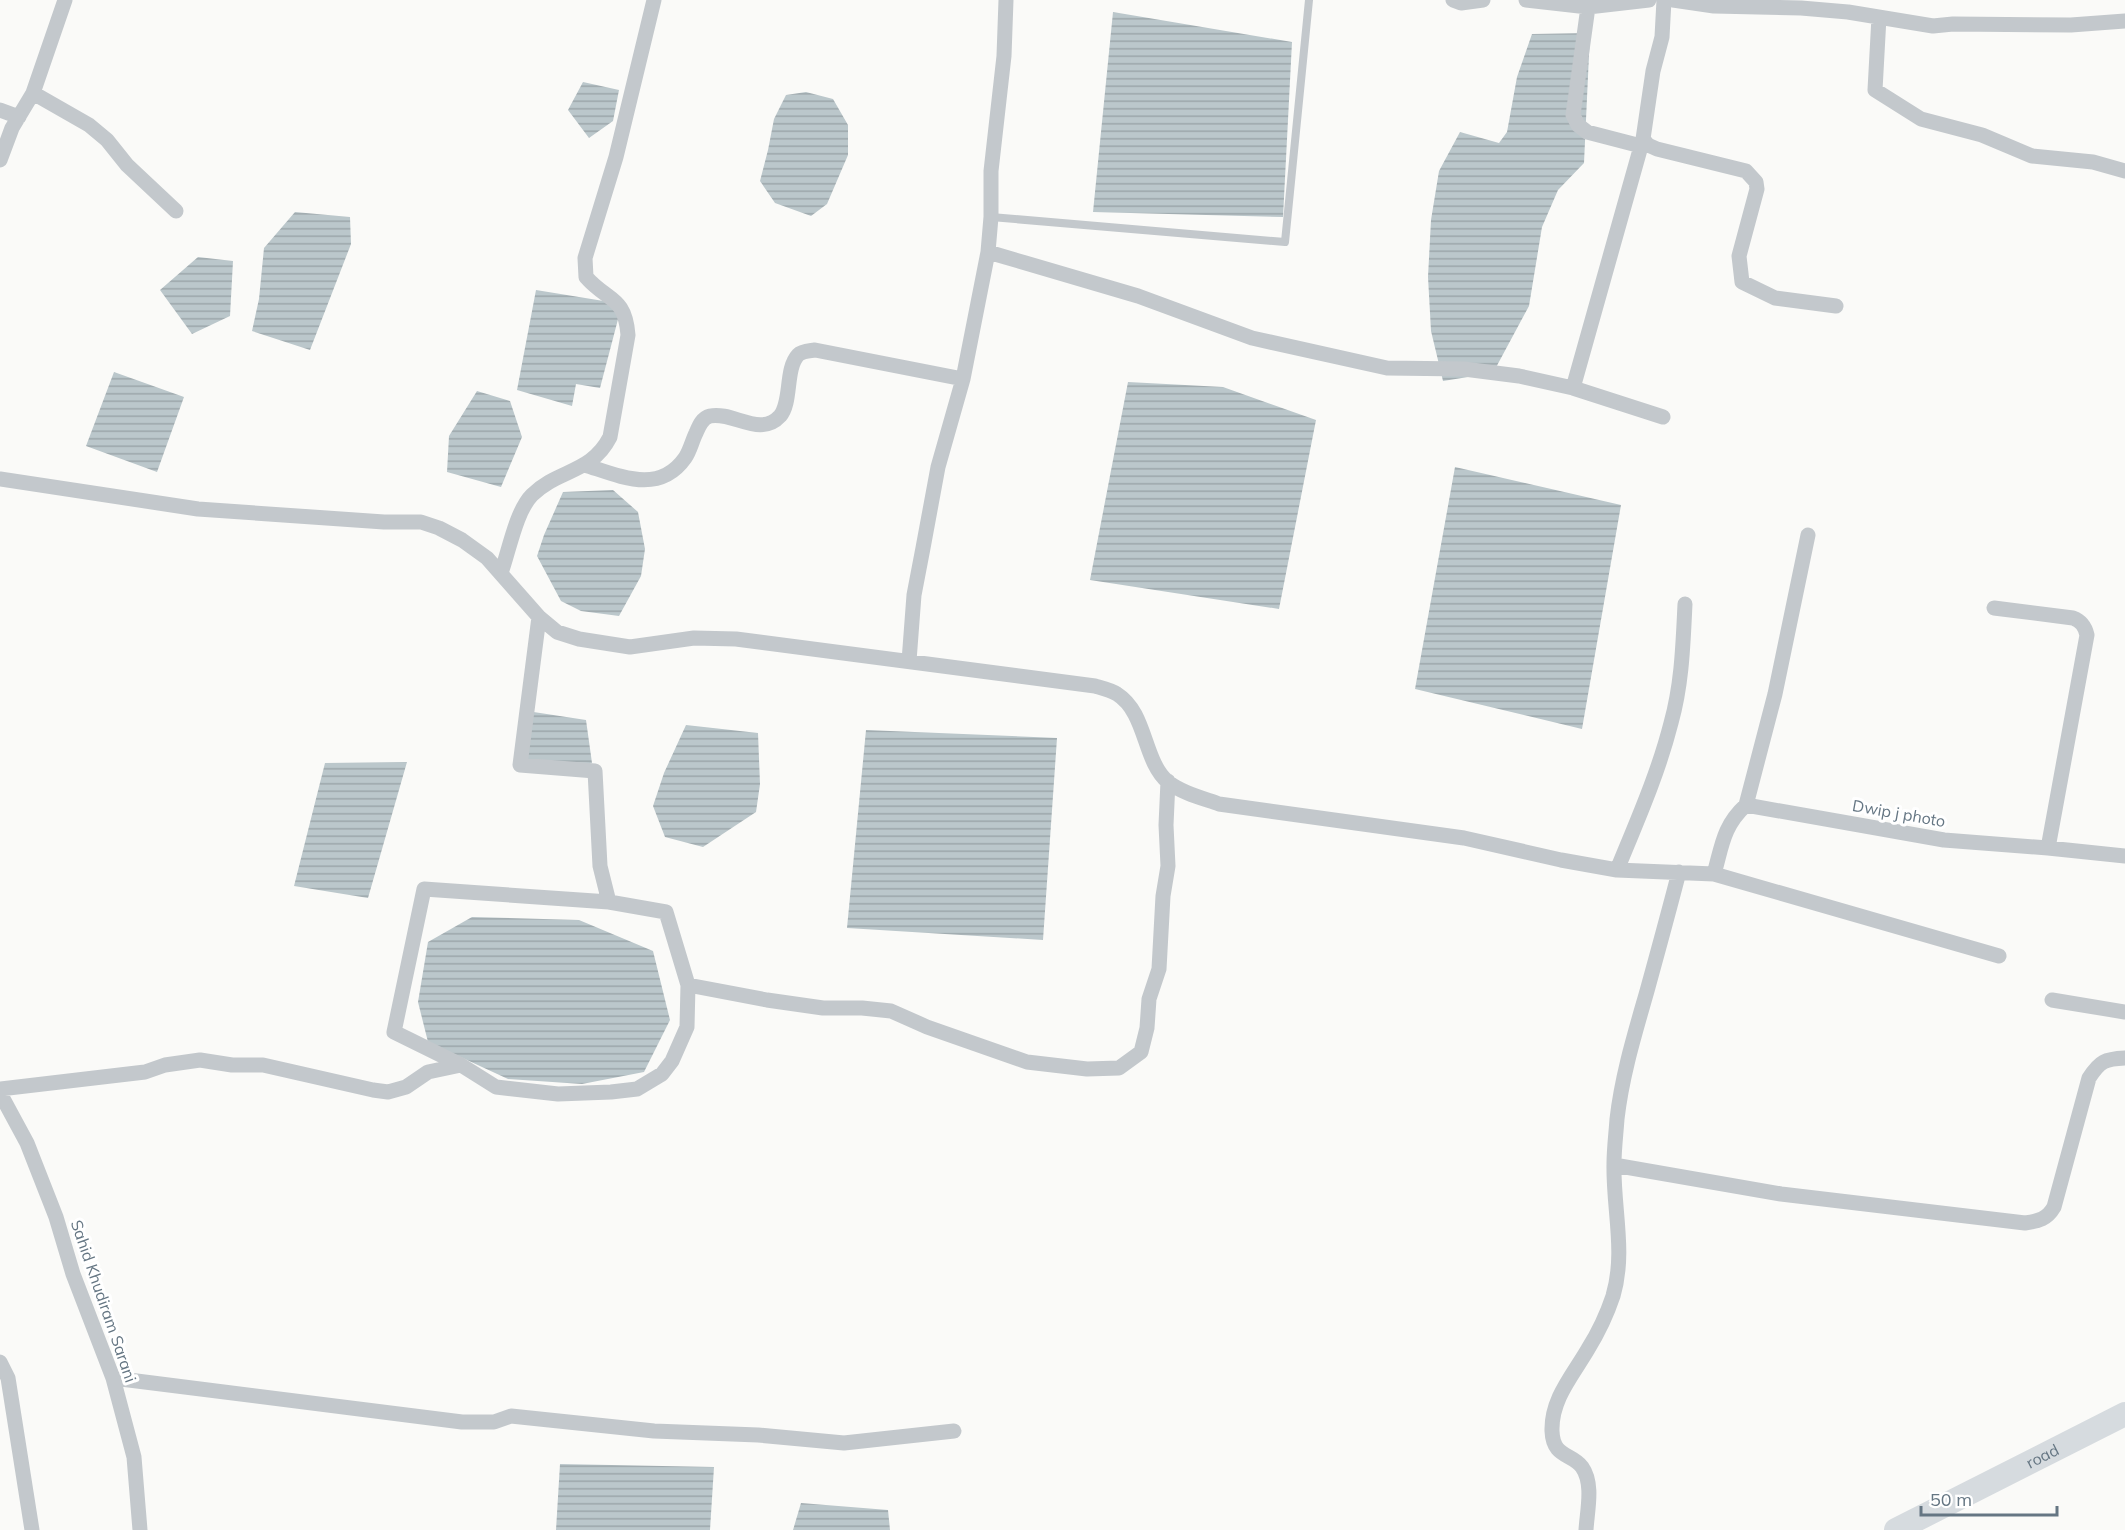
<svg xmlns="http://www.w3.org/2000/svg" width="2125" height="1530" viewBox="0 0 2125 1530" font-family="Mulish,sans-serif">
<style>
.water{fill:url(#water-rules)}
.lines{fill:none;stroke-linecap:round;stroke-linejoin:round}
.lane{stroke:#c3c8cc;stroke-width:8}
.street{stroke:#c3c8cc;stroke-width:15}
.primary{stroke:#d6dbdf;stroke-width:24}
.labels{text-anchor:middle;stroke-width:6;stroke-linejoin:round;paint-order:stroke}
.street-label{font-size:16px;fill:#657683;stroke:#fff}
</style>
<defs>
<pattern id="water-rules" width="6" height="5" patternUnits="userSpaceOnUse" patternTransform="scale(1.5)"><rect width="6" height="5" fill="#bbc7cb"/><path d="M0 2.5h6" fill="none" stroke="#9ca6aa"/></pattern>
</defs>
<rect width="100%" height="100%" fill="#fafaf8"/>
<path class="water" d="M 1113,12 L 1292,42 L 1283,217 L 1093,212 Z
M 1590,33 L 1584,163 L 1558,190 L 1542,227 L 1529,306 L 1493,373 L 1443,381 L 1431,331 L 1428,277 L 1431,220 L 1439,171 L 1460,132 L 1499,143 L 1507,132 L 1517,77 L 1532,34 Z
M 583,82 L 619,90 L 613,121 L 589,138 L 568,110 Z
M 806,92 L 833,99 L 848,125 L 848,155 L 827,204 L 811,216 L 775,203 L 760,181 L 768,150 L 774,119 L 786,95 Z
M 295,212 L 350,217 L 351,244 L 310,350 L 252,331 L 259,299 L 264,248 Z
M 198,257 L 233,261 L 230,316 L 192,334 L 160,290 Z
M 536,290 L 622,304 L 600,388 L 576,384 L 572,406 L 517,390 Z
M 114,372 L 184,397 L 157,472 L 86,446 Z
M 1128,382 L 1223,387 L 1316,420 L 1279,609 L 1090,580 Z
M 477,391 L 510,401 L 522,437 L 501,487 L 447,472 L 449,436 Z
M 1455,467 L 1621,505 L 1582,729 L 1415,689 Z
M 613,490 L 638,512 L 645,549 L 641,576 L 619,616 L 581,611 L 561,601 L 537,556 L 544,535 L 563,492 Z
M 527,711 L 586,720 L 592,763 L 520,762 Z
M 686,725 L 758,733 L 760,784 L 756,812 L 703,847 L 665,837 L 653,806 L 664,773 Z
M 866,730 L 1057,738 L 1043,940 L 847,928 Z
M 407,762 L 368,898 L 294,886 L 325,763 Z
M 472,917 L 579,920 L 653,951 L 670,1020 L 644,1072 L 582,1084 L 508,1079 L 428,1042 L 418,1002 L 428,942 Z
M 560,1464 L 714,1467 L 710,1530 L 556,1530 Z
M 801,1503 L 888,1510 L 890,1530 L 793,1530 Z"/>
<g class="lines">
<path class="lane" d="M 991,217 L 1285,242 L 1309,0"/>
<path class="street" d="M 1453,0 L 1461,3 L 1483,0
M 1526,0 L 1588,7 L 1649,0
M 1664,0 L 1662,37 L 1653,71 L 1643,139 L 1648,145 L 1657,149 L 1746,171 L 1756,182 L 1757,189 L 1739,256 L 1742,282 L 1775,298 L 1836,306
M 1673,0 L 1714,6 L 1801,8 L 1848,12 L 1933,26 L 1953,24 L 2071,25 L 2125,21
M 1588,7 L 1573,115 L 1578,125 L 1587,132 L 1641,146
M 1879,17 L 1875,90 L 1921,119 L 1982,135 L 2032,156 L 2093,162 L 2125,171
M 33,93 L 89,125 L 107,140 L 127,165 L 176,211
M 0,110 L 19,117
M 0,160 L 12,128 L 33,93 L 65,0
M 988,252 L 1138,296 L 1252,338 L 1387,368 L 1464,369 L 1519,376 L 1573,388 L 1663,417
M 1573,388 L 1643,139
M 585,465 C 620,476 659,495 685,458 C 690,451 692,441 696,433 C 699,426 702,418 710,416 C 733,411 760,438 780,416 C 792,402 785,369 798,355 C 802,351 809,351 815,350 L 963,379
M 0,479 L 198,509 L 384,522 L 421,522 L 439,528 L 462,540 L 487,558 L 539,617 L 557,632 L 579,639 L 630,647 L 694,638 L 736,639 L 1095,686 C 1102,688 1111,690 1117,694 C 1147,713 1143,761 1168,782 C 1182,793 1202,798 1219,804 L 1464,838 L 1561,860 L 1617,870 L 1714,874 L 1999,956
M 501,573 C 509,551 516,511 532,495 C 558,469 591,474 610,437 L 628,335 C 625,296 608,302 586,277 L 585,258 L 616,157 L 654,0
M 1994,608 L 2073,618 C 2081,621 2085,626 2087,635 L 2048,848
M 539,617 L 520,765 L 595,771 L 600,866 L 609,902 L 666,912 L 688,985
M 909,661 L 914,595 L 923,548 L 938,467 L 963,379 L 988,252 L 991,217 L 991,171 L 1004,56 L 1006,0
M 1746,805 L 1775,694 L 1808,535
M 1617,870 C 1637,821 1658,774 1671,723 C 1682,684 1683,644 1685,604
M 1714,874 C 1722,846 1723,826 1746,805 L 1944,840 L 2048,848 L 2125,856
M 2052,1000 L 2125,1012
M 461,1065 L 394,1032 L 424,889 L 609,902
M 0,1089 L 145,1072 L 165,1065 L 200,1060 L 232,1065 L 263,1065 L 373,1090 L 388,1092 L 406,1087 L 428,1072 L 461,1065 L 496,1087 L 558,1094 L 611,1092 L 637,1089 L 662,1074 L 672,1061 L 687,1027 L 688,985 L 767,1000 L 823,1008 L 862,1008 L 891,1011 L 927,1027 L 1027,1062 L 1087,1069 L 1119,1068 L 1141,1052 L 1147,1028 L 1149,999 L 1159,969 L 1163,896 L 1168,866 L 1166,825 L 1168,781
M 0,1093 L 27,1143 L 56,1217 L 73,1274 L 113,1378 L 134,1457 L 140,1530
M 1614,1165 L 1781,1194 L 2025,1223 C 2039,1221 2047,1219 2054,1207 L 2089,1078 C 2100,1061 2105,1059 2125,1058
M 0,1362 L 8,1378 L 32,1530
M 113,1378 L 462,1422 L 494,1422 L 511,1416 L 654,1431 L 758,1435 L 844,1443 L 954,1431
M 1586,1530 C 1587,1511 1594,1484 1582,1467 C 1572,1453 1553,1458 1552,1431 C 1551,1399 1573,1375 1588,1349 C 1598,1333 1607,1314 1613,1296 C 1626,1252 1613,1209 1614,1164 C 1614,1149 1616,1134 1617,1119 C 1622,1075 1635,1033 1647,991 C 1658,951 1669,911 1679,872"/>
<path class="primary" id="s1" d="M 1896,1530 L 2125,1414"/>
</g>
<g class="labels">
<g class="street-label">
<text transform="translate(1899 813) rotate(10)" y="6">Dwip j photo</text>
<text transform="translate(104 1301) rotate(71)" y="6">Sahid Khudiram Sarani</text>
<text dy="6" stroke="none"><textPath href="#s1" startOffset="164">road</textPath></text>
</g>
</g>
<path d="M1921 1506v9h136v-9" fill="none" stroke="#657683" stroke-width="3"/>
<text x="1930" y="1506" font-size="18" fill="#657683" stroke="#ffffff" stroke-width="4.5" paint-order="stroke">50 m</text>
</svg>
